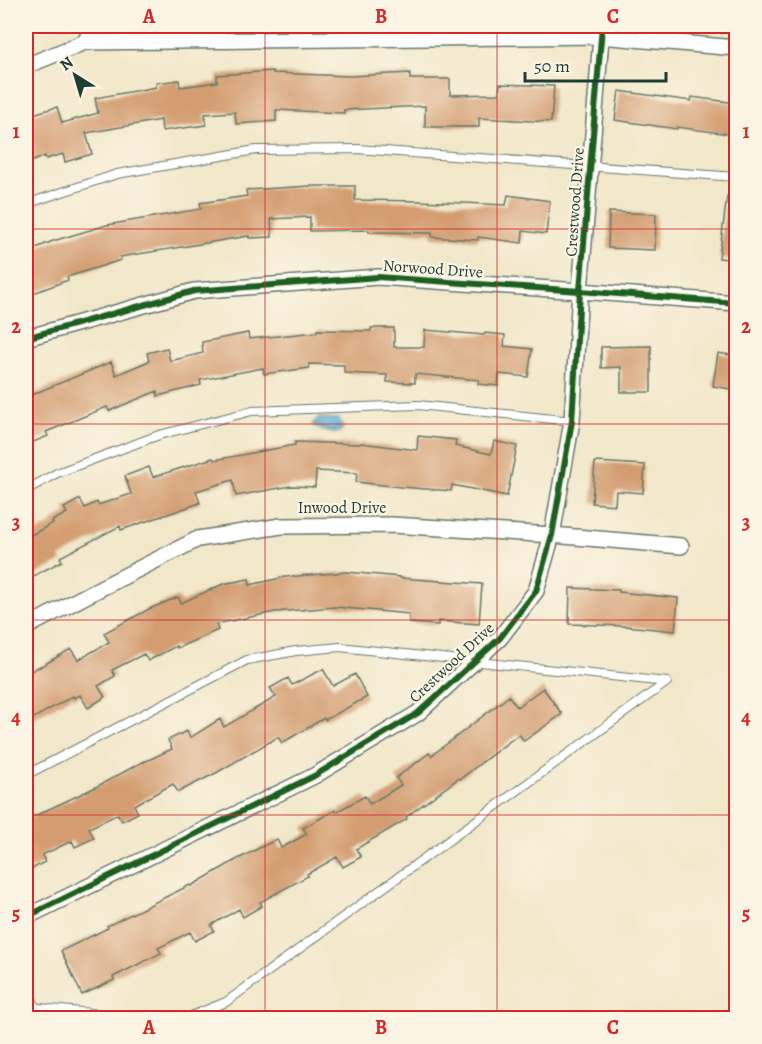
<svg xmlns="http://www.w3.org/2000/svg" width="762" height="1044" viewBox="0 0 762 1044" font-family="Alegreya,serif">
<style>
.water{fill:url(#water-waves);stroke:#407888;stroke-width:1.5}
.building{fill:#d39d71}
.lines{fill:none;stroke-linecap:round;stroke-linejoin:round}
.service-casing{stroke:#687868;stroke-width:10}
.minor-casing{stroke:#687868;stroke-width:18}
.tertiary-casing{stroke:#687868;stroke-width:22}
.service{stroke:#fff;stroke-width:8}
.minor{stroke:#fff;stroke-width:15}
.tertiary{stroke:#fff;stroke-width:20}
.cycleway-casing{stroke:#fcf5e5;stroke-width:10}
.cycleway{stroke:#1b5e20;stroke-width:6}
.grid{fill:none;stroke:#d62828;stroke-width:1.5;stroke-opacity:0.55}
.labels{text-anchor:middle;stroke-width:4.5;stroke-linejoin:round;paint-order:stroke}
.street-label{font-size:16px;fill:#1f3d34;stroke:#fcf5e5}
.neatline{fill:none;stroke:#d62828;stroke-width:2}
.grid-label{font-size:20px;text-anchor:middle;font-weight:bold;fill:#d62828}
</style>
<defs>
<pattern id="water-waves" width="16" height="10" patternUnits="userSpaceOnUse" patternTransform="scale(1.5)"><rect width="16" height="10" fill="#60b2db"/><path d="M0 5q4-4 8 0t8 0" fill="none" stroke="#4f92b2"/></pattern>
</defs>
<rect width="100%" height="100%" fill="#fcf5e5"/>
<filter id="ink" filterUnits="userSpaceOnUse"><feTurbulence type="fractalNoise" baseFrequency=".0167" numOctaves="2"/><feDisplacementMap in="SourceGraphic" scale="12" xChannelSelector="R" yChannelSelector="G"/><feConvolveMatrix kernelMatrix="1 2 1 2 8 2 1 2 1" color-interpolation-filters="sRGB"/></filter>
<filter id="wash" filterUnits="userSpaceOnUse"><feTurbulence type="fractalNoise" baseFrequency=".008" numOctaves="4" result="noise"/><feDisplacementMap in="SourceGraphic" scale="24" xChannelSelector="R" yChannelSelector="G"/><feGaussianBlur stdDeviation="1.35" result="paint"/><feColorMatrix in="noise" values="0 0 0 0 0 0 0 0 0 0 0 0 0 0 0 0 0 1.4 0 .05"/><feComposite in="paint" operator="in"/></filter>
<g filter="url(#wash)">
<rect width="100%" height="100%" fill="#f1e7c9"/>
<path class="water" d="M 319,418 L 339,419 L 342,424 L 343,428 C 340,431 339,433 335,433 C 328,433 317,429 313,424 L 317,419 Z"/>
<g id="blocks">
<path class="building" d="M 273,71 L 273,73 L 349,76 L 410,73 L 410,79 L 450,79 L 450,95 L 499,94 L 500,84 L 554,86 L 551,122 L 479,118 L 479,127 L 425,127 L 425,106 L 344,110 L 344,113 L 276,110 L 276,121 L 236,124 L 235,112 L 205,114 L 206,125 L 162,131 L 161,120 L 86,133 L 92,154 L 65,162 L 63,154 L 46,159 L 45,156 L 26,164 L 26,116 L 57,107 L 62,123 L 98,113 L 95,98 L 156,87 L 156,83 L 179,80 L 180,87 L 217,82 L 217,75 Z
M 619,91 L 691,101 L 692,97 L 736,103 L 736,135 L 677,127 L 677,129 L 615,120 Z
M 310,186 L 355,186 L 355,200 L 420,201 L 506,205 L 508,195 L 550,201 L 546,234 L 523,231 L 522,243 L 478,237 L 478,240 L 432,237 L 432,233 L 369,232 L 369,230 L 310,231 L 310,217 L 271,219 L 272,237 L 249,238 L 249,236 L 120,257 L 121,260 L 67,277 L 68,280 L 26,296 L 26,252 L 53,241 L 107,225 L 201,209 L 200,203 L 247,196 L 246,190 Z
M 727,196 L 736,196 L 736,260 L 719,258 Z
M 609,212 L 656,214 L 655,250 L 608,248 Z
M 371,328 L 394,328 L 394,347 L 424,347 L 425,330 L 484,335 L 485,333 L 505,335 L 504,346 L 532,349 L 528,377 L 499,374 L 498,386 L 478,384 L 479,380 L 415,374 L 415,383 L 387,382 L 387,375 L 344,373 L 344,365 L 309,364 L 309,368 L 264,374 L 263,368 L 200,380 L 201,385 L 158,396 L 157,391 L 109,411 L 107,407 L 46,432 L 48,436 L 26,445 L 26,397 L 111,362 L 116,375 L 149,361 L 147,353 L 167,348 L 170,361 L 203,353 L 202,342 L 248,333 L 249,339 L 317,332 L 317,330 L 371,331 Z
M 651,346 L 651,392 L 621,392 L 621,367 L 601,368 L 601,347 Z
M 718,353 L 736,356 L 736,390 L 713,386 Z
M 418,436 L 456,440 L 455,446 L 491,454 L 494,441 L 517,446 L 507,496 L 452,485 L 451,491 L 401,487 L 356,482 L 357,473 L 316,471 L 315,487 L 291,486 L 236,496 L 233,480 L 196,491 L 200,503 L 121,530 L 120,526 L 60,557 L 62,561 L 26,580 L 26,538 L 53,523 L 52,521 L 67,513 L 64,508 L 80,499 L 85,508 L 97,502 L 98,505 L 131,494 L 125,476 L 149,467 L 153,477 L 213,458 L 214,460 L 295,445 L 295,442 L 360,444 L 361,443 L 417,450 Z
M 595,462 L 645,465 L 643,493 L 616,491 L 615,505 L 592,503 Z
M 347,572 L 400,577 L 400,578 L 482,584 L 479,624 L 438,621 L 438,625 L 409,623 L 409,614 L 335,607 L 275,612 L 216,624 L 218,630 L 177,648 L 176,646 L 148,661 L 144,654 L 112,670 L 115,676 L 98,686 L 105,697 L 88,708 L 80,695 L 74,698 L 73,696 L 32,719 L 26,708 L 26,674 L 40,666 L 40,667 L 71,649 L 78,660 L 109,642 L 104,633 L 149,609 L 178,597 L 181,603 L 223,584 L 249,579 L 250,585 L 285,577 Z
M 570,588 L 619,590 L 619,592 L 678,598 L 675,631 L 625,626 L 569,624 Z
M 323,669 L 333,686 L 355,674 L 367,697 L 325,720 L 324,718 L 282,743 L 278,737 L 216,773 L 178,792 L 173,784 L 134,805 L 138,813 L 122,821 L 118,814 L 89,828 L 94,838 L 75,847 L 72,841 L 42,855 L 45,862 L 26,872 L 26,820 L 98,786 L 144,761 L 144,762 L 172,749 L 168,740 L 187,731 L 190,738 L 220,719 L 224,727 L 276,697 L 270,688 L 288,678 L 292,685 Z
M 543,688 L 562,714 L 524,741 L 519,734 L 460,779 L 459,778 L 406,817 L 407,819 L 356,849 L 361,857 L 343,867 L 337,857 L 307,874 L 308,876 L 260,902 L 262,906 L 243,917 L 239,909 L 211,925 L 214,931 L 195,941 L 190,932 L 158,948 L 161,953 L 113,977 L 114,980 L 82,995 L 61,951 L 108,928 L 107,926 L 190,885 L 191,886 L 236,860 L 277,839 L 281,848 L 307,834 L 303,828 L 335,810 L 336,812 L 365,796 L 370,804 L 401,785 L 396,778 L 429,753 L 431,756 L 509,696 L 517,707 Z"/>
</g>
</g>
<g filter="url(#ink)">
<use href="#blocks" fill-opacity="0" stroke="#687868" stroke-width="1.5"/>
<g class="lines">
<g class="service-casing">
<path id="service" d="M 26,204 L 117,174 L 256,150 L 357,149 L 736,177
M 26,490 L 57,473 L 159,435 L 252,411 L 418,405 L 572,421
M 26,775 L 247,660 L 296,651 L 340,647 L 667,682 L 226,1002 L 189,1017 L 167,1018
M 30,1007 L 142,1018"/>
</g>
<g class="minor-casing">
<path id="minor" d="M 85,42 L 93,26
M 26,66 L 85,42 L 600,36 L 736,48
M 26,338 L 194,291 L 378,277 L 580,291 L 736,303
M 26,627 L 97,590 L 198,539 L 281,526 L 392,525 L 552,535 L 681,546
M 26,917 L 314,776 L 418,713 L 500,638 L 536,591 L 552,535 L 572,421 L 580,291 L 602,26"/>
</g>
<g class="tertiary-casing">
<path id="tertiary" d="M 26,1000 L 33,1018"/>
</g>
<use href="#service" class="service"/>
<use href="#minor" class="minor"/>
<use href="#tertiary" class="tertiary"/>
<g class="cycleway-casing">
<path id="cycleway" d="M 26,338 L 194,291 L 378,277 L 580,291 L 736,303
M 26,917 L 314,776 L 418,713 L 500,638 L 536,591 L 552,535 L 572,421 L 580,291 L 602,26"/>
</g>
<use href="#cycleway" class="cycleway"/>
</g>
</g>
<path class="grid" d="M 265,26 L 265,1018M 497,26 L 497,1018M 26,229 L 736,229M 26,424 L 736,424M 26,620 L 736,620M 26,815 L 736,815"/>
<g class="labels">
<g class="street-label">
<text transform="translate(574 202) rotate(-86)" y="6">Crestwood Drive</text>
<text transform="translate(433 268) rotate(4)" y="6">Norwood Drive</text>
<text x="342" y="513">Inwood Drive</text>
<text transform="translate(451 662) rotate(-43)" y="6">Crestwood Drive</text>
</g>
</g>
<rect width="762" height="1044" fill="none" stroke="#fcf5e5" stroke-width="66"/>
<g transform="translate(75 75) rotate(323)" stroke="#fcf5e5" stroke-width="4.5" paint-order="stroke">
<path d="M0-4.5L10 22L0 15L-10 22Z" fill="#1f3d34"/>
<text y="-9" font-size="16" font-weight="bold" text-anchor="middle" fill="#1f3d34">N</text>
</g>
<path d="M525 72v9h141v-9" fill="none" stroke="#1f3d34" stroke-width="3"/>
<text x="534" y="72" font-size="18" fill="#1f3d34" stroke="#fcf5e5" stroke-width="4.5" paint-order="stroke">50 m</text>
<rect x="33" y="33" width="696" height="978" class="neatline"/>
<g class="grid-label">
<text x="149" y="23">A</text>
<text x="381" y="23">B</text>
<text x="613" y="23">C</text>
<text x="16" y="138">1</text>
<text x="746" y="138">1</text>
<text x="16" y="333">2</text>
<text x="746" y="333">2</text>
<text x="16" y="529">3</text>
<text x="746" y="529">3</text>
<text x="16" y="724">4</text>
<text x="746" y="724">4</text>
<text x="16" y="920">5</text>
<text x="746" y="920">5</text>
<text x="149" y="1034">A</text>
<text x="381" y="1034">B</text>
<text x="613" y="1034">C</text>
</g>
</svg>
